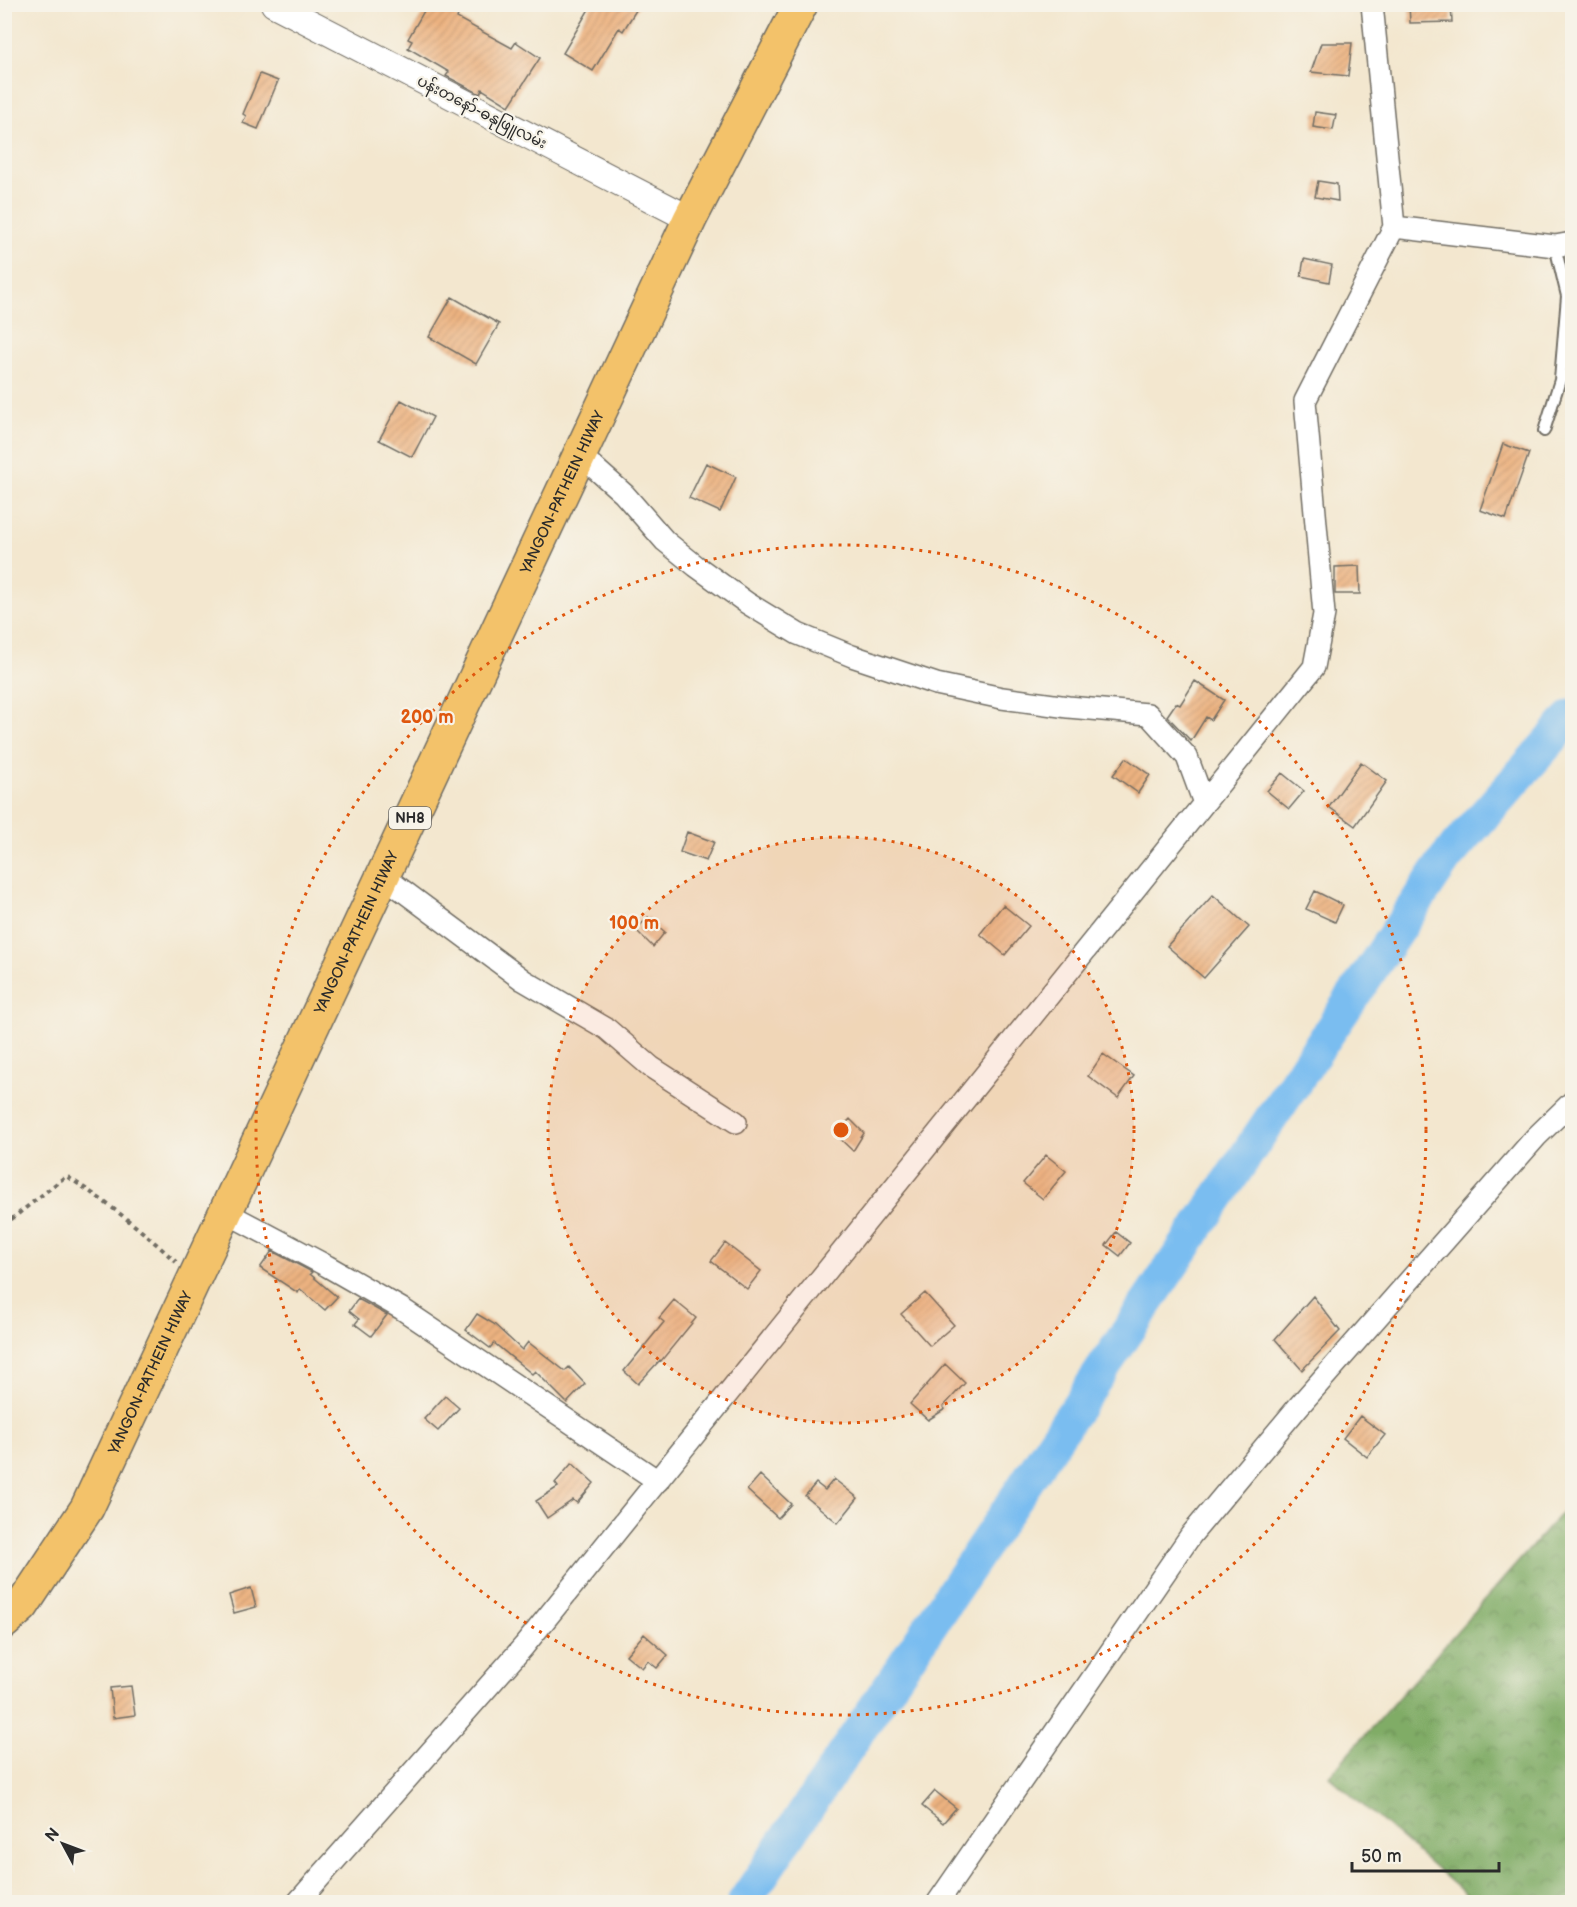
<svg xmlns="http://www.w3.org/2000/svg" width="1577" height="1907" viewBox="0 0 1577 1907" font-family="'Balsamiq Sans','Noto Sans Myanmar',sans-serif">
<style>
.forest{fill:url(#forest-crowns);stroke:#566c48;stroke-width:1.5}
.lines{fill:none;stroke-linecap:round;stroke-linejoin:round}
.river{stroke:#7abdf0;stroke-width:34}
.building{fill:url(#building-hatch)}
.service-casing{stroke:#716d64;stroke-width:14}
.minor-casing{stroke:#716d64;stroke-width:24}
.tertiary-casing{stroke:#716d64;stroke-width:28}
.trunk-casing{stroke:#716d64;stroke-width:36}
.path{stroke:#716d64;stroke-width:4;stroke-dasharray:4.5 4.5;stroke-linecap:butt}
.service{stroke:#fff;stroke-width:10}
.minor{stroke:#fff;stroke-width:21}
.tertiary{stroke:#fff;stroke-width:26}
.trunk{stroke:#f3c26a;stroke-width:33}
.ring{fill:none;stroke:#df570e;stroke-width:3;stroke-dasharray:3 6}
.labels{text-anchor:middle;stroke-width:4.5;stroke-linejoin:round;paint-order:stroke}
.shield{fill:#f7f3e8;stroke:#686764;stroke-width:1.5}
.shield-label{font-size:14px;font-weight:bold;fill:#2b2b2b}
.street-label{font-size:15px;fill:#2b2b2b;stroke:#f7f3e8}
.centre{fill:#df570e;stroke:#f7f3e8;stroke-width:3}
.ring-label{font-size:18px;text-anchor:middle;font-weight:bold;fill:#df570e;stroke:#f7f3e8;stroke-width:4.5;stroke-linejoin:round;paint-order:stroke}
</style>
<defs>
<pattern id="forest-crowns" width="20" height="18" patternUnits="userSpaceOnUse" patternTransform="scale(1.5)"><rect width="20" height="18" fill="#80ac66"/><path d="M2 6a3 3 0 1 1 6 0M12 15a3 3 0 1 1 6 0" fill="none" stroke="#698c54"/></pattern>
<pattern id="building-hatch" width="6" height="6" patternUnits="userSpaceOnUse" patternTransform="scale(1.5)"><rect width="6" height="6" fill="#ecb280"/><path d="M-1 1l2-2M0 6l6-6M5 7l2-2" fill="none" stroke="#cb996f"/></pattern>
</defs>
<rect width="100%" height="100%" fill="#f7f3e8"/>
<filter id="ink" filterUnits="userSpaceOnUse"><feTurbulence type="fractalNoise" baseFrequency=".0167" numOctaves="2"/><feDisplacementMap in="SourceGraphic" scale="12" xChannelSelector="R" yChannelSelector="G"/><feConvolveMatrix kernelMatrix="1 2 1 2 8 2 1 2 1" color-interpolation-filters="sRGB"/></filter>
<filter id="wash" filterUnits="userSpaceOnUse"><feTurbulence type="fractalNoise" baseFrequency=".008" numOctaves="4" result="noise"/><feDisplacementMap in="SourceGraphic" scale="24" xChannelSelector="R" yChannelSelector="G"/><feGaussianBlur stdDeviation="1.35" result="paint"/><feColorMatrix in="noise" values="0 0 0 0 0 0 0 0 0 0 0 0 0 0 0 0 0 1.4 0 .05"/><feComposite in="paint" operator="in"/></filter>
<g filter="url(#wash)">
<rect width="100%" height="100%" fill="#f3e7cf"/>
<path class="forest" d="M 1572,1501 L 1572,1902 L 1475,1902 L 1329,1776 Z"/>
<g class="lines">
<path class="river" d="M 744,1902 L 1446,858 L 1572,716"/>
</g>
<g id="blocks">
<path class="building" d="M 428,4 L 441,4 L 458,15 L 457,18 L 512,48 L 516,42 L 540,58 L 509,106 L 482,89 L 480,94 L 446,76 L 449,72 L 408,48 L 412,41 L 408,39 Z
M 592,4 L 640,4 L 623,31 L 619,28 L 593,71 L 563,53 Z
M 1409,4 L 1451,4 L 1452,22 L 1410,23 Z
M 1321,43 L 1352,43 L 1348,76 L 1311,72 Z
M 260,74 L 278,81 L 258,129 L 243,123 L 246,116 L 243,114 Z
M 1315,112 L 1336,115 L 1333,130 L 1313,127 Z
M 1318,181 L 1337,184 L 1338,201 L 1315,197 Z
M 1304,259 L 1332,265 L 1329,282 L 1301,276 Z
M 452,297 L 499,324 L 476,364 L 429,337 Z
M 401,400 L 433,417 L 412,457 L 379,440 Z
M 1503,444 L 1529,453 L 1506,519 L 1480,510 Z
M 706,463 L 736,477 L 720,512 L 689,498 Z
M 1359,566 L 1360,594 L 1335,594 L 1335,567 Z
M 1195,681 L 1224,700 L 1211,720 L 1206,717 L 1191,741 L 1167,716 L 1176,703 L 1180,705 Z
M 1126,758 L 1150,775 L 1138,793 L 1113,775 Z
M 1361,762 L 1387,781 L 1355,826 L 1329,807 Z
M 1282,773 L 1304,791 L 1289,809 L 1267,791 Z
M 687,832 L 714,842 L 706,861 L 680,852 Z
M 1315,891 L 1343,905 L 1335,922 L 1306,909 Z
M 1213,895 L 1249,927 L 1204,978 L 1167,946 Z
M 1003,905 L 1029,926 L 1005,955 L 980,934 Z
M 648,917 L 665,932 L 653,947 L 636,930 Z
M 1103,1054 L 1134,1076 L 1118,1098 L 1088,1076 Z
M 850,1119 L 864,1133 L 853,1151 L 835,1134 Z
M 1046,1155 L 1066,1171 L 1043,1199 L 1023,1183 Z
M 1116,1232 L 1130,1243 L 1120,1256 L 1106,1245 Z
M 725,1243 L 761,1271 L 747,1289 L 711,1261 Z
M 272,1251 L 312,1272 L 310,1274 L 337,1297 L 325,1310 L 300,1289 L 298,1293 L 260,1268 Z
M 925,1293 L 954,1325 L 930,1346 L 901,1314 Z
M 1313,1296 L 1340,1331 L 1302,1370 L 1275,1339 Z
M 358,1299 L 387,1315 L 371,1336 L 355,1324 L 359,1319 L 349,1311 Z
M 674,1300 L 696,1318 L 661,1361 L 660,1360 L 638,1384 L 624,1371 L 664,1322 L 659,1318 Z
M 477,1314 L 494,1324 L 522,1350 L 528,1342 L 565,1371 L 569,1367 L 585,1384 L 567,1403 L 535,1371 L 532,1374 L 494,1343 L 490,1348 L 466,1330 Z
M 945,1364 L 965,1383 L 943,1407 L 945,1409 L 928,1420 L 910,1404 Z
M 445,1396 L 459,1408 L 438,1431 L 424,1419 Z
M 1360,1416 L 1385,1435 L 1367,1457 L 1343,1438 Z
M 572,1463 L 594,1483 L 577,1503 L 573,1500 L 547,1518 L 536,1501 L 558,1487 L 555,1483 Z
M 760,1475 L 791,1504 L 778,1518 L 747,1490 Z
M 834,1479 L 858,1498 L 838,1523 L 805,1496 L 816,1483 L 825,1490 Z
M 251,1588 L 256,1607 L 234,1613 L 229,1595 Z
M 644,1634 L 668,1655 L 657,1668 L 648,1661 L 642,1668 L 626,1655 Z
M 131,1686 L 135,1715 L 113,1718 L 110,1688 Z
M 935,1791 L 956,1808 L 943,1823 L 922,1806 Z"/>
</g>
</g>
<g filter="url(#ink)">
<use href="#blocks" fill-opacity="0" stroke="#716d64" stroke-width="1.5"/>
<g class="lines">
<g class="service-casing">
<path id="service" d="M 1544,431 L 1560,380 L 1567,296 L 1555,246"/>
</g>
<g class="minor-casing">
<path id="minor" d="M 1394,227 L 1555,246 L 1572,243
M 580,455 L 624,494 L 665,541 L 696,566 L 747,603 L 798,634 L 852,656 L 936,684 L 1002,698 L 1068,707 L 1148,714 L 1187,757 L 1204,803
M 383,876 L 523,980 L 607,1029 L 651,1067 L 736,1122
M 225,1212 L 327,1266 L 402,1309 L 658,1481
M 298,1902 L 524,1646 L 1314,667 L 1324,614 L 1305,401 L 1394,227 L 1372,4
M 938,1902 L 1191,1535 L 1298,1407 L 1536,1137 L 1572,1102"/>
</g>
<g class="tertiary-casing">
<path id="tertiary" d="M 274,4 L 690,219"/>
</g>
<g class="trunk-casing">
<g id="trunk">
<path id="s1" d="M 4,1622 L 22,1606 L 87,1508 L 690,219 L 801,4"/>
</g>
</g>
<path class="path" d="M 4,1225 L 66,1176 C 106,1201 142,1230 176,1262"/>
<use href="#service" class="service"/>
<use href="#minor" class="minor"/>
<use href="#tertiary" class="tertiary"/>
<use href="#trunk" class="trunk"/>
</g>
</g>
<circle cx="841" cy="1130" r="293" fill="#df570e" fill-opacity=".12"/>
<g class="ring">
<circle cx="841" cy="1130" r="293"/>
<circle cx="841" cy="1130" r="585"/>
</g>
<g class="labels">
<rect class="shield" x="389" y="807" width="42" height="22" rx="4.5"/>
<g class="shield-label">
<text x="410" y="823">NH8</text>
</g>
<g class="street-label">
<text transform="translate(482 112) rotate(27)" y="5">ပန်းတနော်-ဓနုဖြူလမ်း</text>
<text dy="5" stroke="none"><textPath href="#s1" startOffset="1263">YANGON-PATHEIN HIWAY</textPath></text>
<text dy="5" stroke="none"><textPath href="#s1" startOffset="777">YANGON-PATHEIN HIWAY</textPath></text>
<text dy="5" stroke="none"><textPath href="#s1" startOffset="291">YANGON-PATHEIN HIWAY</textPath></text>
</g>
</g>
<circle cx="841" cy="1130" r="9" class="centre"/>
<g class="ring-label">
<text x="427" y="723">200 m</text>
<text x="634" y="929">100 m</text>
</g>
<rect width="1577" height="1907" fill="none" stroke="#f7f3e8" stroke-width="24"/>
<g transform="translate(63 1844) rotate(311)" stroke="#f7f3e8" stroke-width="4.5" paint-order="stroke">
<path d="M0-4.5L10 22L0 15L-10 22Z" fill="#2b2b2b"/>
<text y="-9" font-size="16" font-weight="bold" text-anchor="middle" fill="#2b2b2b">N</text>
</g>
<path d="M1352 1862v9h147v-9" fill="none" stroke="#2b2b2b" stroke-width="3"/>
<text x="1361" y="1862" font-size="18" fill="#2b2b2b" stroke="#f7f3e8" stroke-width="4.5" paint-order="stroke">50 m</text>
</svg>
